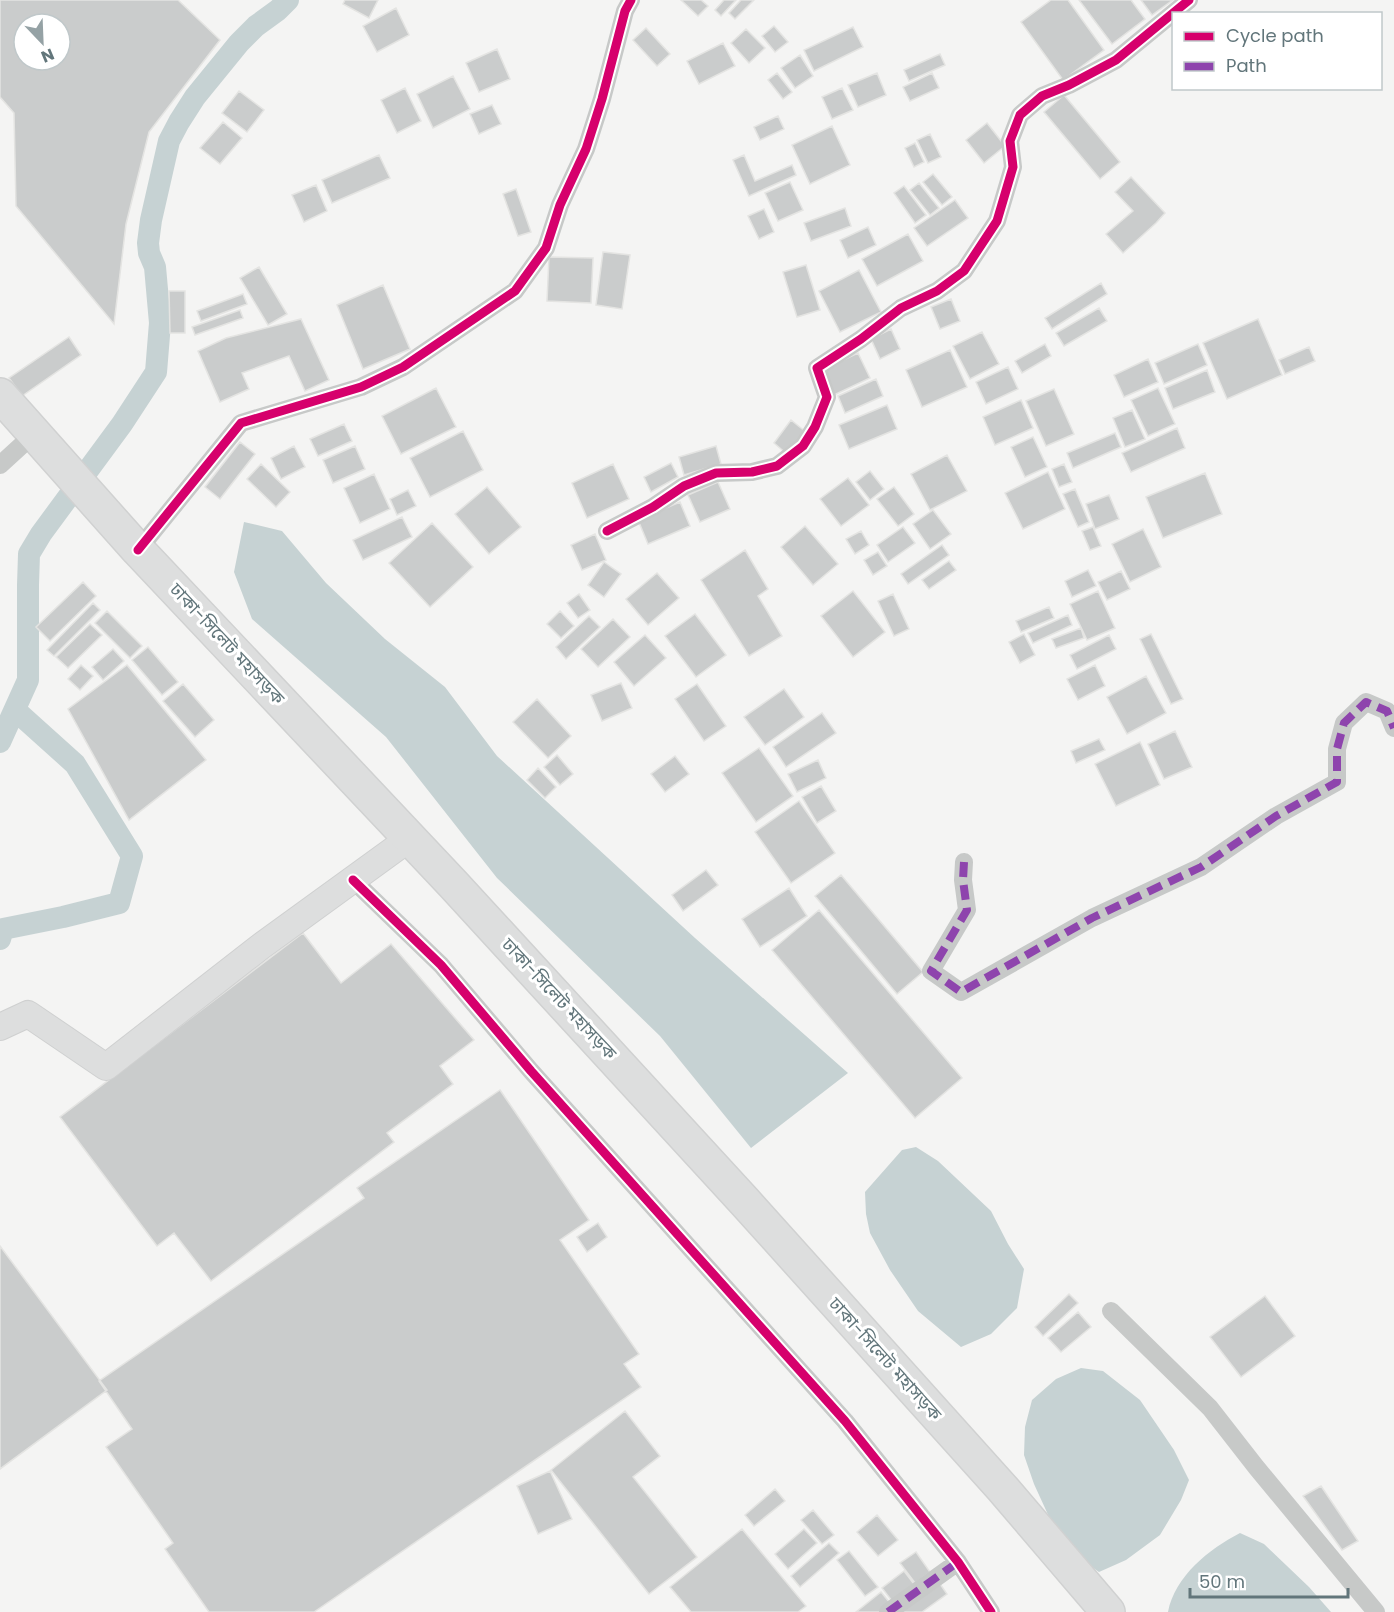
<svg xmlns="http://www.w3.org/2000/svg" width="1394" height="1612" viewBox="0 0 1394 1612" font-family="Poppins,'Noto Sans Bengali',sans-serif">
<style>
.water{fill:#c6d2d3}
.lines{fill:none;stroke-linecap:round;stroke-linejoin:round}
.canal{stroke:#c6d2d3;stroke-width:22}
.building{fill:#cacccc;stroke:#e4e4e2;stroke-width:1.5;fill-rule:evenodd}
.secondary-casing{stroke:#cfd0d0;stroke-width:28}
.highway-casing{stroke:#d0d1d1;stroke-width:36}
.street{stroke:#c7c9c8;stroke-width:18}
.secondary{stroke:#dddede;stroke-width:26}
.highway{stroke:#dddede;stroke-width:33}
.quiet{stroke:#8e44ad;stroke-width:8;stroke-dasharray:15 8;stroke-linecap:butt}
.cycleway-casing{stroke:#fff;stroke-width:13}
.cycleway{stroke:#d6006c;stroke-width:9}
.labels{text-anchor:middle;stroke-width:6;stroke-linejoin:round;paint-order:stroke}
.street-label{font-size:18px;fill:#62767b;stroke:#fff}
</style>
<rect width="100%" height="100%" fill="#f4f4f3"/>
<path class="water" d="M 244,522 L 282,531 L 326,583 L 385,639 L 445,687 L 497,756 L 695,938 L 848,1073 L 751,1148 L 660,1036 L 497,878 L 386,737 L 252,619 L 234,572 Z
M 916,1147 L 938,1161 L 991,1211 L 1008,1244 L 1024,1269 L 1017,1308 L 991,1334 L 961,1347 L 918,1311 L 890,1270 L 870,1233 L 866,1214 L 865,1192 L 902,1150 Z
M 1081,1368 L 1103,1371 L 1140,1400 L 1174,1450 L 1189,1480 L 1181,1500 L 1160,1535 L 1126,1560 L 1099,1572 L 1075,1555 L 1050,1519 L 1034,1484 L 1024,1455 L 1025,1427 L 1032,1400 L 1056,1379 Z
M 1240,1533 L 1264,1544 L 1309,1587 L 1331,1612 L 1168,1612 C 1175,1576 1209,1549 1240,1533 Z"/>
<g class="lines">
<path class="canal" d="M 0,742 L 28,680 L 28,585 L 29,554 L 41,534 L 122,424 L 156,372 L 160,323 L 155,267 L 149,253 L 148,243 L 151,220 L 169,141 L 179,122 L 195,97 L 239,43 L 256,26 L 278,10 L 288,0
M 0,939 L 3,929 L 63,917 L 119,903 L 132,856 L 75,764 L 15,710"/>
</g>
<path class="building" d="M 0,0 L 178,0 L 220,40 L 149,132 L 126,224 L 114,324 L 16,206 L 14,113 L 0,97 ZM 24,24 L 60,24 L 60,60 L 24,60 Z
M 345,0 L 378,0 L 369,18 L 343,4 Z
M 681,0 L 701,0 L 708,6 L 698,16 Z
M 724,0 L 736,0 L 721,16 L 715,10 Z
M 741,0 L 754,0 L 735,19 L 729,13 Z
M 1051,0 L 1068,0 L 1104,50 L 1063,80 L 1021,22 Z
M 1079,0 L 1131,0 L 1145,19 L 1112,44 Z
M 1141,0 L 1173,0 L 1152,15 Z
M 396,8 L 409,35 L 377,52 L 363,26 Z
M 774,26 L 788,42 L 775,52 L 762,36 Z
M 853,27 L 863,47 L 814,71 L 804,50 Z
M 646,28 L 670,54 L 657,66 L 633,40 Z
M 746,29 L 765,48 L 749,63 L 731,43 Z
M 723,43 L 735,66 L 699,84 L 687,61 Z
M 497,49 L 510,79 L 479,92 L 466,63 Z
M 940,54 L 945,65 L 909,81 L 904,70 Z
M 800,55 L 813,76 L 795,88 L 781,68 Z
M 777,73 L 792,92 L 783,99 L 768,80 Z
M 877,73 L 886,95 L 858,107 L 848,85 Z
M 932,73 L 939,88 L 910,101 L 903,87 Z
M 453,76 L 470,109 L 433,128 L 417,94 Z
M 405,88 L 421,121 L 397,133 L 381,100 Z
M 842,88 L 853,110 L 832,119 L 822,97 Z
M 239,91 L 264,110 L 247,132 L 222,113 Z
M 1064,95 L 1120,162 L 1100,179 L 1044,112 Z
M 492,105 L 501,124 L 479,134 L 470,114 Z
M 778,116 L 784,129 L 760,140 L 754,127 Z
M 223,122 L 242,138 L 220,164 L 200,148 Z
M 987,123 L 1005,146 L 984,163 L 966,140 Z
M 832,126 L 850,165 L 810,184 L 792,145 Z
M 930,134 L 941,157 L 928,163 L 917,140 Z
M 915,143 L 924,162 L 914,167 L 905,148 Z
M 379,155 L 390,178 L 332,203 L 322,180 Z
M 744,155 L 755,181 L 792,165 L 796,175 L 749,196 L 733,160 Z
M 933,174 L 952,197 L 942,205 L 923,182 Z
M 1131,177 L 1165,213 L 1156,223 L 1123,253 L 1106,234 L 1133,211 L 1115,192 Z
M 790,182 L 803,210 L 778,221 L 765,193 Z
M 919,183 L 939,208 L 930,215 L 910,190 Z
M 316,185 L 327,211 L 304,222 L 292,195 Z
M 904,186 L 926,215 L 915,223 L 894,193 Z
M 516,189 L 531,232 L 518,236 L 503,194 Z
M 955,200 L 968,218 L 927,246 L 914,228 Z
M 845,208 L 851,226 L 811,241 L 804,223 Z
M 764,209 L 774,232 L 759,239 L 748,216 Z
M 868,227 L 876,245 L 848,258 L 840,240 Z
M 908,234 L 923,261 L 877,286 L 862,259 Z
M 603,252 L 630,255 L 622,309 L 596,305 Z
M 549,257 L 593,258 L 591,303 L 547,301 Z
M 806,265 L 820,310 L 797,317 L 783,272 Z
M 259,267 L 287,314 L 268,325 L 240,278 Z
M 859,270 L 881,312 L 840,332 L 819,291 Z
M 1101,283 L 1107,294 L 1052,329 L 1045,318 Z
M 383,285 L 410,349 L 363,369 L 337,305 Z
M 169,291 L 185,291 L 185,333 L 170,333 Z
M 243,294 L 247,304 L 201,321 L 197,311 Z
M 951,299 L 960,321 L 940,329 L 931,307 Z
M 1099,308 L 1107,321 L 1064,346 L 1056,333 Z
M 240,310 L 243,318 L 195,335 L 192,327 Z
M 301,319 L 329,380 L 305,391 L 289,356 L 242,373 L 249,389 L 220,402 L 198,351 L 226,338 Z
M 1258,319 L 1282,375 L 1227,399 L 1203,343 Z
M 891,329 L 900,349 L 880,359 L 871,339 Z
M 982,332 L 999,364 L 970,379 L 953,346 Z
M 69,337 L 81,355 L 22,396 L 9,378 Z
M 1045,344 L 1051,356 L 1022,373 L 1015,361 Z
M 1198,344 L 1207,365 L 1164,384 L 1155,363 Z
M 1309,347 L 1315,361 L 1285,374 L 1279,360 Z
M 950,350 L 967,387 L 922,407 L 906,370 Z
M 858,353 L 870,378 L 834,395 L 822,370 Z
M 1148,359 L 1158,382 L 1124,397 L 1114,375 Z
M 1008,367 L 1018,389 L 986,404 L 976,382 Z
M 1207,370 L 1215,392 L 1173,409 L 1165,388 Z
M 876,379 L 883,396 L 845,413 L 838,396 Z
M 436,388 L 456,427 L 401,454 L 382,416 Z
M 1158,388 L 1175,424 L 1148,436 L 1131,400 Z
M 1054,389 L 1074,434 L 1046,446 L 1026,401 Z
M 1021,400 L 1033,428 L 995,445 L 983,417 Z
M 887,405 L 897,429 L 849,449 L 839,425 Z
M 1132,410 L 1145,439 L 1125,447 L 1113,418 Z
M 791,420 L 806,432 L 788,455 L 774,443 Z
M 344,424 L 352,441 L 318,456 L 310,439 Z
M 1177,428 L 1185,448 L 1131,472 L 1122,453 Z
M 463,431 L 483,470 L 430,497 L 410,458 Z
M 1115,433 L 1121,447 L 1073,468 L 1067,453 Z
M 1033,437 L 1047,467 L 1025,477 L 1011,447 Z
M 240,442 L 255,454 L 220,499 L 205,487 Z
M 294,446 L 305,467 L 281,479 L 271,458 Z
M 355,446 L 365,469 L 333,483 L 323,460 Z
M 716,446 L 721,464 L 684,475 L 679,457 Z
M 947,455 L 967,491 L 930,510 L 911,474 Z
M 671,463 L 678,477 L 651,492 L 644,477 Z
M 261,464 L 290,492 L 276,507 L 247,479 Z
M 613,464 L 629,499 L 587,518 L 572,483 Z
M 1064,464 L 1072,482 L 1059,487 L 1052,469 Z
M 870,471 L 884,489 L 870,500 L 856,482 Z
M 1048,472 L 1065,509 L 1023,529 L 1005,493 Z
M 1205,473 L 1222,514 L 1163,538 L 1146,497 Z
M 374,474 L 390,509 L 360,523 L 344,488 Z
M 848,478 L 869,505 L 841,526 L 820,499 Z
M 718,482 L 730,509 L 700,522 L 688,495 Z
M 487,487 L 521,527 L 489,554 L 455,514 Z
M 894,487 L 914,514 L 898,526 L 877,499 Z
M 1075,489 L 1089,522 L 1078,527 L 1063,494 Z
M 408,490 L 416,506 L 397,515 L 390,499 Z
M 1109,495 L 1119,519 L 1095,529 L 1086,504 Z
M 680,502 L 690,526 L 648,544 L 638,520 Z
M 933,510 L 951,534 L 930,549 L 913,524 Z
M 402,517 L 412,537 L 363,560 L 353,540 Z
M 432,523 L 473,567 L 430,607 L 389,563 Z
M 805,526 L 838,564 L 813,585 L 781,547 Z
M 903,527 L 915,543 L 888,562 L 877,545 Z
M 1093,527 L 1101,546 L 1090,550 L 1082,531 Z
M 1143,529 L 1161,567 L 1130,582 L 1112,544 Z
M 861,531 L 869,545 L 855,554 L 846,539 Z
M 595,534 L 606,560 L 582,570 L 571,545 Z
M 942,545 L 949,555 L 908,584 L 901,574 Z
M 745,550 L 768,589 L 758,596 L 782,636 L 749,656 L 701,580 Z
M 878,552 L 887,566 L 873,575 L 864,560 Z
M 949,561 L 956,570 L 929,589 L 922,580 Z
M 604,562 L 621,574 L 604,597 L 588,585 Z
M 1088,570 L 1096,586 L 1072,597 L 1065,581 Z
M 1121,571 L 1130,589 L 1107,600 L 1098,582 Z
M 657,573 L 679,598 L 648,625 L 626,599 Z
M 83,582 L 96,596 L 50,641 L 36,627 Z
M 853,591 L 885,632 L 853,657 L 821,616 Z
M 1098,591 L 1115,628 L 1087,640 L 1070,604 Z
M 579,594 L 590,610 L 578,618 L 567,603 Z
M 893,594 L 909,629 L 894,636 L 878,601 Z
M 93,603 L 100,610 L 54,656 L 47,650 Z
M 1049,607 L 1054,618 L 1021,632 L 1016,621 Z
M 107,611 L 142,646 L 130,658 L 95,623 Z
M 560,611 L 574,626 L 561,638 L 547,624 Z
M 695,614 L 726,655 L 696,677 L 665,636 Z
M 1068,615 L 1072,625 L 1033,643 L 1028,633 Z
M 589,616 L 600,627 L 566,659 L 556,647 Z
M 613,619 L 630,637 L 598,667 L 581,649 Z
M 90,624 L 102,635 L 68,668 L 56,657 Z
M 1081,628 L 1084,638 L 1056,648 L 1052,639 Z
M 1024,634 L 1035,655 L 1020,663 L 1009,642 Z
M 1151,634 L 1183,699 L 1171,704 L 1140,639 Z
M 645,635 L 666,658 L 634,686 L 614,662 Z
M 1109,635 L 1116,649 L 1077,669 L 1070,655 Z
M 148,647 L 178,682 L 162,695 L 132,660 Z
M 113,649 L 124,661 L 103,680 L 92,667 Z
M 81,665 L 93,676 L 80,690 L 68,679 Z
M 127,665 L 206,760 L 129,820 L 68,709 Z
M 1095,665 L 1105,686 L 1078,700 L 1067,679 Z
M 1146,676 L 1166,713 L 1127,734 L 1107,697 Z
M 621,683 L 632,708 L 602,721 L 591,695 Z
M 183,684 L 214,720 L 195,737 L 163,701 Z
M 697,684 L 726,726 L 704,741 L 675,699 Z
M 784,689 L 804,717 L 765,745 L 744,717 Z
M 537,699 L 571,736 L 548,758 L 513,722 Z
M 822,713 L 836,733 L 786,767 L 773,747 Z
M 1175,731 L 1192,767 L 1164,779 L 1148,744 Z
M 1099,739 L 1105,750 L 1076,763 L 1071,751 Z
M 1140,742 L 1160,785 L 1116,806 L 1095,764 Z
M 759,748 L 793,796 L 756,822 L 722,773 Z
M 557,755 L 573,774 L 560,785 L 544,767 Z
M 675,756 L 689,774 L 665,792 L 651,774 Z
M 818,760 L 826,778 L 797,792 L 788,774 Z
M 538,768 L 556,787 L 545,798 L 527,780 Z
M 821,786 L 836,811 L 817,823 L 802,797 Z
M 799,801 L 835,853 L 791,883 L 755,832 Z
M 706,870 L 718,885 L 683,911 L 672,895 Z
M 841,875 L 923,972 L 897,994 L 815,896 Z
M 789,888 L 807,916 L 760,947 L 742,919 Z
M 819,910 L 962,1078 L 915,1118 L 772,950 Z
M 303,933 L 341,983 L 391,944 L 474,1040 L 440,1066 L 453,1084 L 387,1133 L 394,1142 L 211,1281 L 174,1233 L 157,1246 L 60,1117 Z
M 500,1090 L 589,1220 L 560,1240 L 639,1354 L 624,1364 L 641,1387 L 314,1612 L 209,1612 L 165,1549 L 173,1543 L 106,1447 L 132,1429 L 99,1381 L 364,1198 L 357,1188 Z
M 598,1223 L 607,1237 L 587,1252 L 577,1237 Z
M 0,1246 L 107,1390 L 0,1469 Z
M 1069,1294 L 1078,1303 L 1043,1336 L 1035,1327 Z
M 1265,1296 L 1295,1336 L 1241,1377 L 1210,1337 Z
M 1078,1312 L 1091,1327 L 1061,1352 L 1048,1338 Z
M 625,1411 L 660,1456 L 633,1477 L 697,1557 L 649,1594 L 551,1470 Z
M 550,1471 L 572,1519 L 538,1534 L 517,1486 Z
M 1321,1486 L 1358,1541 L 1342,1550 L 1303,1496 Z
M 775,1489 L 785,1501 L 754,1526 L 745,1515 Z
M 813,1510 L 834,1535 L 822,1544 L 801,1520 Z
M 877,1515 L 898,1540 L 878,1556 L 857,1532 Z
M 742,1529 L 806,1606 L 798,1612 L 691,1612 L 670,1587 Z
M 804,1529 L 817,1543 L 788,1569 L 775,1554 Z
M 829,1543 L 839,1553 L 800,1587 L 791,1576 Z
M 849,1551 L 878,1587 L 865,1596 L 837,1560 Z
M 916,1552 L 930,1572 L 915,1583 L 900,1563 Z
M 904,1571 L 914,1584 L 892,1601 L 882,1588 Z
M 938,1581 L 947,1594 L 922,1612 L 896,1612 Z
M 881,1592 L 890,1603 L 879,1612 L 856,1612 Z"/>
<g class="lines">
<g class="secondary-casing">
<path id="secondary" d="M 0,1027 L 28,1014 L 106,1067 L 260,947 L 410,838"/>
</g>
<g class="highway-casing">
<path id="highway" d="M 0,395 L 138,550 L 453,884 L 745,1202 L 1003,1489 L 1108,1612"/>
</g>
<path class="street" d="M 0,465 L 35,433
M 607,531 L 653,507 L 684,486 L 716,473 L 752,472 L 777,466 L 803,446 L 815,427 L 827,397 L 817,368 L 861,339 L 901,308 L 937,291 L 964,271 L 997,221 L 1013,167 L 1010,141 L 1020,115 L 1042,96 L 1069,85 L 1116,60 L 1189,0
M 138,550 L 241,423 L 361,387 L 403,367 L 515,291 L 546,248 L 560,205 L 586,149 L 602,99 L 625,11 L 631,0
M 964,862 L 963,880 L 967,910 L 931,971 L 961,992 L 1092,918 L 1201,867 L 1276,816 L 1337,782 L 1337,749 L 1344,723 L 1366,702 L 1387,711 L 1394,728
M 353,880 L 441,965 L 531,1071 L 845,1421 L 958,1562 L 991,1612
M 1111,1311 L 1210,1408 L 1256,1467 L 1376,1612
M 888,1612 L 958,1562"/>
<use href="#secondary" class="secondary"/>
<use href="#highway" class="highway"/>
<path class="quiet" d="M 964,862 L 963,880 L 967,910 L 931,971 L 961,992 L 1092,918 L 1201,867 L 1276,816 L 1337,782 L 1337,749 L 1344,723 L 1366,702 L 1387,711 L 1394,728
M 888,1612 L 958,1562"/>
<g class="cycleway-casing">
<path id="cycleway" d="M 607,531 L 653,507 L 684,486 L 716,473 L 752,472 L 777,466 L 803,446 L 815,427 L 827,397 L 817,368 L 861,339 L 901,308 L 937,291 L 964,271 L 997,221 L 1013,167 L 1010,141 L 1020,115 L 1042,96 L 1069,85 L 1116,60 L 1189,0
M 138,550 L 241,423 L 361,387 L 403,367 L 515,291 L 546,248 L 560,205 L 586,149 L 602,99 L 625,11 L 631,0
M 353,880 L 441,965 L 531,1071 L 845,1421 L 958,1562 L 991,1612"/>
</g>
<use href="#cycleway" class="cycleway"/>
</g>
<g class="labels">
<g class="street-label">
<text transform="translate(227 644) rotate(47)" y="6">ঢাকা-সিলেট মহাসড়ক</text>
<text transform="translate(559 999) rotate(47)" y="6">ঢাকা-সিলেট মহাসড়ক</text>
<text transform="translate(885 1359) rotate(48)" y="6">ঢাকা-সিলেট মহাসড়ক</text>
</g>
</g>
<rect x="1172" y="12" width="210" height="78" fill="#ffffff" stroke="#c0c8ca" stroke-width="1.5"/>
<rect x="1184" y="32" width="30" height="9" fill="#d6006c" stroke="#c0c8ca" stroke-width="1.5"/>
<text x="1226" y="42" font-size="18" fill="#62767b">Cycle path</text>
<rect x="1184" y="62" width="30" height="9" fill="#8e44ad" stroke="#c0c8ca" stroke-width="1.5"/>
<text x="1226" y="72" font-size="18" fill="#62767b">Path</text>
<g transform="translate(42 42) rotate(157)"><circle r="28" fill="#ffffff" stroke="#c0c8ca" stroke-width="1.5"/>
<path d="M0-4.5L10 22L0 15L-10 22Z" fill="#95a2a5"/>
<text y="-9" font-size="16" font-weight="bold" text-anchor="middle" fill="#62767b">N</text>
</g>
<path d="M1190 1588v9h158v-9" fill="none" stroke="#62767b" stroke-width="3"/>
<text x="1199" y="1588" font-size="18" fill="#62767b" stroke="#ffffff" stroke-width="4.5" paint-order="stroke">50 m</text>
</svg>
